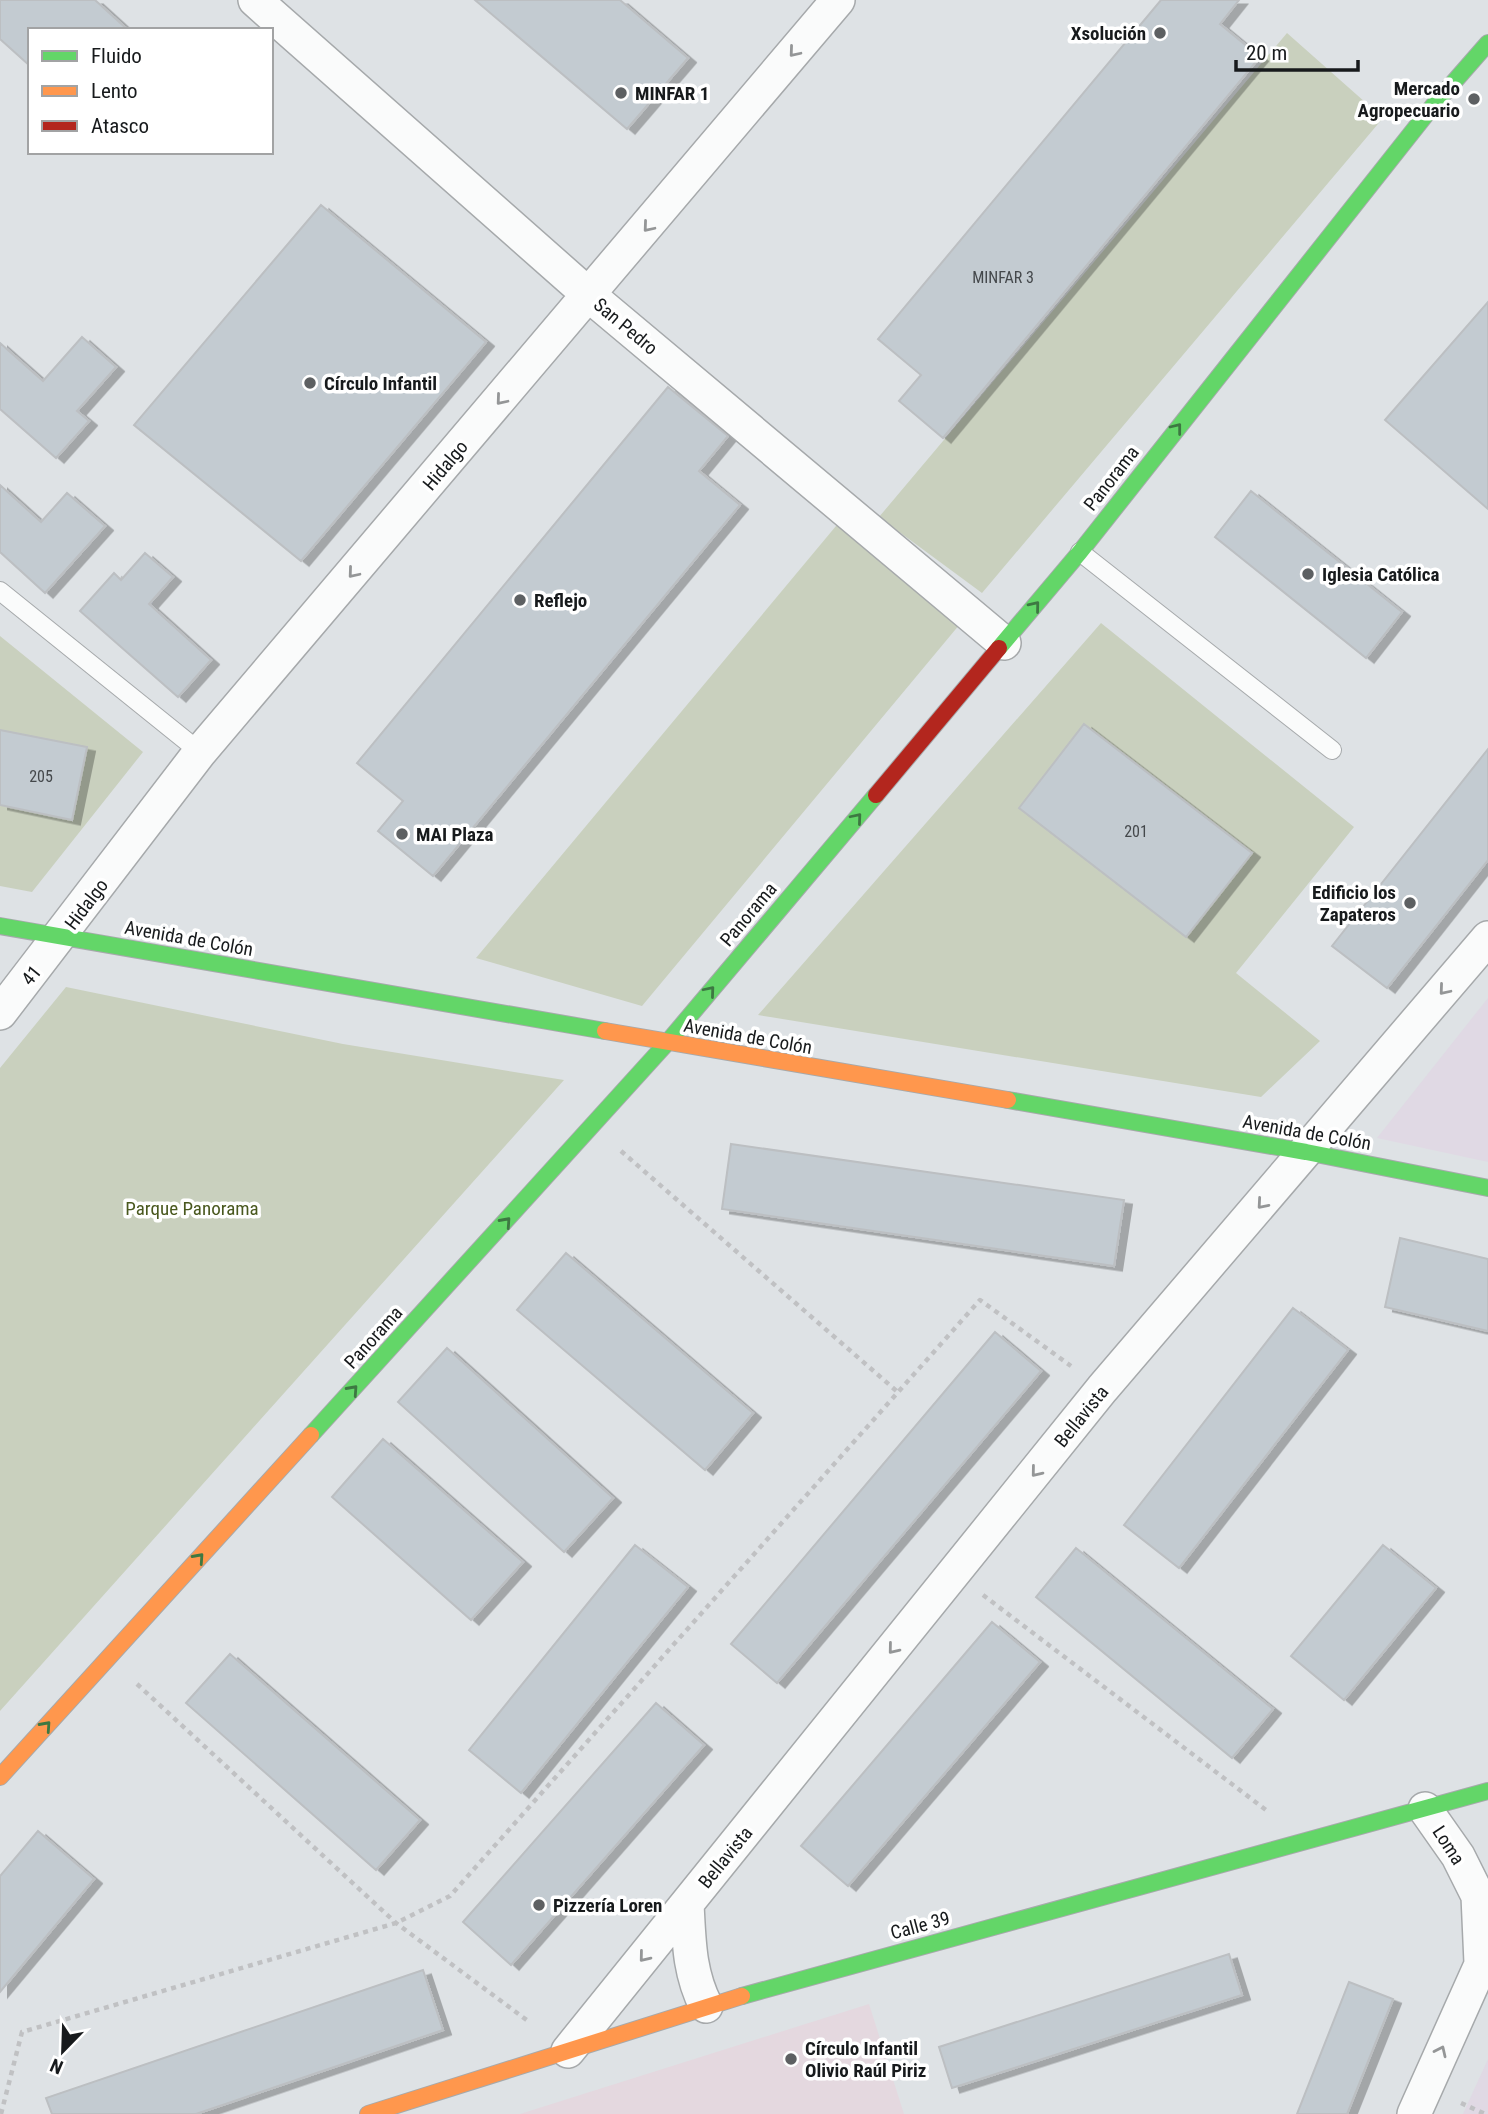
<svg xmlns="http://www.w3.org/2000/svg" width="1488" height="2114" viewBox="0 0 1488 2114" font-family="'Roboto Condensed',sans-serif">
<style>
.commercial{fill:#e0d9e4}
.education{fill:#e4d8df}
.green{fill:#c9d0be}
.building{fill:#c3cbd1;stroke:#bcbfc2;stroke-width:2;filter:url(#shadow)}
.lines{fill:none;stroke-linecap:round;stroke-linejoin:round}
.lane-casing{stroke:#a6a9ab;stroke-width:20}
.street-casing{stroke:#a6a9ab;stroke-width:36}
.fast-casing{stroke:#a6a9ab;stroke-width:18}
.slow-casing{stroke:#a6a9ab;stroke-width:18}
.jam-casing{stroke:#a6a9ab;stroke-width:18}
.path{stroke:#c0c1c3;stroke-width:4.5;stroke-dasharray:5 5;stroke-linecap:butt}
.lane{stroke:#fafbfb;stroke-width:18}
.street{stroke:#fafbfb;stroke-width:33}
.fast{stroke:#63d668;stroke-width:16}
.slow{stroke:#ff974d;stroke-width:16}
.jam{stroke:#b3261e;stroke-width:16}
.oneway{stroke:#949697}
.oneway2{stroke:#3d7842}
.poi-dot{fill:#5d6062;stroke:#fff;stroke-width:2.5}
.labels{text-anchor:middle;stroke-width:7;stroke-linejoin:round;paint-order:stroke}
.number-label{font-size:16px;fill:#44484b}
.poi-label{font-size:19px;font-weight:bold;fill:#171a1c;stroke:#fff;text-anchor:start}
.street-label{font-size:19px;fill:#171a1c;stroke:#fff}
.park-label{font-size:19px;fill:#49581e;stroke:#fff}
</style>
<defs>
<filter id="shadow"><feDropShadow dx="8" dy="4.5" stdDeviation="0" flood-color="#0004"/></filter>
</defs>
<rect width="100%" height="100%" fill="#dee2e5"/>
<path class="commercial" d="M 1488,998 L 1488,1162 L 1377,1138 Z
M 1488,2059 L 1488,2114 L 1463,2114 L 1467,2105 Z"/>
<path class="education" d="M 869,2004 L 904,2114 L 520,2114 Z"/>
<path class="green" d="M 1287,33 L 1383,118 L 982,593 L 879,517 Z
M 841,520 L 960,624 L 642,1006 L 476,958 Z
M 1101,623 L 1354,827 L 1236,973 L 1320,1041 L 1261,1097 L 758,1015 Z
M 0,636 L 143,752 L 32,892 L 0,886 Z
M 66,987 L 343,1044 L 564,1080 L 0,1711 L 0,1068 Z"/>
<path class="building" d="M 0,0 L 95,0 L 128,30 L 30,30 L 30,66 L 0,39 Z
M 475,0 L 620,0 L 688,58 L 627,129 Z
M 1161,0 L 1239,0 L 1220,24 L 1260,57 L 943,438 L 899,401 L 921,375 L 878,339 Z
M 321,205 L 486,342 L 301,561 L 134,425 Z
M 1488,302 L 1488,509 L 1385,420 Z
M 82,337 L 116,367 L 77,411 L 89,421 L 56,458 L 0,409 L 0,343 L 43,381 Z
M 668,387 L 728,436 L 699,471 L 740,505 L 433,876 L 378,831 L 403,801 L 357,763 Z
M 0,485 L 41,522 L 67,493 L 105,526 L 45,593 L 0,552 Z
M 1251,491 L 1402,612 L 1366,658 L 1215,537 Z
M 145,553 L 173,577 L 149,604 L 211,660 L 178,697 L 80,611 L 114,573 L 121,580 Z
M 1084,724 L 1252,853 L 1186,937 L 1019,808 Z
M 0,730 L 87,747 L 72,820 L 0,805 Z
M 1488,749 L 1488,860 L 1387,988 L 1332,946 Z
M 731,1144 L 1124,1200 L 1114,1266 L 722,1209 Z
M 1400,1238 L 1488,1259 L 1488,1331 L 1385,1307 Z
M 566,1253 L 753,1413 L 705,1470 L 517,1310 Z
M 1293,1308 L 1348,1350 L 1179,1568 L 1124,1525 Z
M 995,1332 L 1041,1371 L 777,1683 L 731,1644 Z
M 447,1348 L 613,1498 L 564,1552 L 398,1402 Z
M 383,1439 L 523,1562 L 471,1620 L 332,1497 Z
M 635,1545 L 688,1587 L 521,1793 L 469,1750 Z
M 1383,1545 L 1436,1588 L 1344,1700 L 1291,1656 Z
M 1076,1548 L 1273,1709 L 1232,1758 L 1036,1597 Z
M 992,1622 L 1040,1662 L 848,1886 L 801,1846 Z
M 230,1654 L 420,1820 L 376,1870 L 186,1703 Z
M 656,1703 L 704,1745 L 511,1965 L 463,1922 Z
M 38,1831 L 94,1879 L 0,1992 L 0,1876 Z
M 1229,1954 L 1242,1995 L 952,2088 L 939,2047 Z
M 423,1970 L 443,2030 L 196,2114 L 52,2114 L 46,2098 Z
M 1349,1982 L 1393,1999 L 1347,2114 L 1297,2114 Z"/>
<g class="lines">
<g class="lane-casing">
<path id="lane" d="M 1080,552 L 1332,750
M 0,591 L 200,752"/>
</g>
<g class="street-casing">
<path id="street" d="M 255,0 L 590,296 L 1004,643
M 0,1013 L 200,752 L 838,0
M 1425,1809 L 1458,1856 L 1478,1896 L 1481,1963
M 687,1904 C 689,1941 689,1973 706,2006
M 568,2051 L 1102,1389 L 1488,938
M 1414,2114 L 1488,1949"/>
</g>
<g class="fast-casing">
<path id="fast" d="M 999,648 L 1080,552 L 1432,107 L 1488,43
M 0,926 L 605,1031
M 1008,1100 L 1306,1152 L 1488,1188
M 311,1435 L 666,1044 L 876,795
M 742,1996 L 1488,1791"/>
</g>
<g class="slow-casing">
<path id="slow" d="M 605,1031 L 1008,1100
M 0,1777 L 311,1435
M 368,2114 L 742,1996"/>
</g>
<g class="jam-casing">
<path id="jam" d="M 876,795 L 999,648"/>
</g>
<path class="path" d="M 621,1151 L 900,1394
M 983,1595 L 1266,1810
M 137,1684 L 396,1923 L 528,2021
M 1461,2103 L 1485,2114
M 1,2114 L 22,2032 L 396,1923 L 450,1896 L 980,1300 L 1071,1366"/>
<use href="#lane" class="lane"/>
<use href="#street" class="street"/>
<use href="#fast" class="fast"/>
<use href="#slow" class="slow"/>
<use href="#jam" class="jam"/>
</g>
<defs><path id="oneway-chevron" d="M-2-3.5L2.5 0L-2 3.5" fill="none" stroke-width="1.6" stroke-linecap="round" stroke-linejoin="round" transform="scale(1.75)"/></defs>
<g class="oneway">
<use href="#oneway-chevron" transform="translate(794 52) rotate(130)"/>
<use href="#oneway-chevron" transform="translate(648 227) rotate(130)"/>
<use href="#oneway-chevron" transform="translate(501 400) rotate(130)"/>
<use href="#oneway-chevron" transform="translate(353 573) rotate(130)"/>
<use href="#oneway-chevron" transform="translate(1444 990) rotate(130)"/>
<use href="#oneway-chevron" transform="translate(1262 1204) rotate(131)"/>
<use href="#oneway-chevron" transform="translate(1036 1472) rotate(129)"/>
<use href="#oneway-chevron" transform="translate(893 1649) rotate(129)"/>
<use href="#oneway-chevron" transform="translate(644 1957) rotate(129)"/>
<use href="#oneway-chevron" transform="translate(1441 2051) rotate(-65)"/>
</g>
<g class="oneway2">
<use href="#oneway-chevron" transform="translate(1177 428) rotate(-52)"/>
<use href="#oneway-chevron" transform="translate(1035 606) rotate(-51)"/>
<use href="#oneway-chevron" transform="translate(857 818) rotate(-50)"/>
<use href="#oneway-chevron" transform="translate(710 991) rotate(-50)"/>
<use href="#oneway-chevron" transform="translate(506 1222) rotate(-48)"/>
<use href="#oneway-chevron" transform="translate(353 1390) rotate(-48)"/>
<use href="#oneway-chevron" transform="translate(199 1558) rotate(-48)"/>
<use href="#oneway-chevron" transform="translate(46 1726) rotate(-48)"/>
</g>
<g class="poi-dot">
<circle cx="1160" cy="33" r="7"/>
<circle cx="621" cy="93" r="7"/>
<circle cx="1474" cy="99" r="7"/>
<circle cx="310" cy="383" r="7"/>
<circle cx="1308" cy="574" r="7"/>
<circle cx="520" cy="600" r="7"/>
<circle cx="402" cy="834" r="7"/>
<circle cx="1410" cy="903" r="7"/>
<circle cx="539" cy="1905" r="7"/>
<circle cx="791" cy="2059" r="7"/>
</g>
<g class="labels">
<g class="number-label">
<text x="1003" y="283">MINFAR 3</text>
<text x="41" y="782">205</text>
<text x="1136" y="837">201</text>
</g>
<g class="poi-label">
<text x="1146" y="40" text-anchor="end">Xsolución</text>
<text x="1460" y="95" text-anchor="end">Mercado<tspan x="1460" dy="22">Agropecuario</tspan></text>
<text x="635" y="100">MINFAR 1</text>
<text x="324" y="390">Círculo Infantil</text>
<text x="1322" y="581">Iglesia Católica</text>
<text x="534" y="607">Reflejo</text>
<text x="416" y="841">MAI Plaza</text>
<text x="1396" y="899" text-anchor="end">Edificio los<tspan x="1396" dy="22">Zapateros</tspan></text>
<text x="553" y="1912">Pizzería Loren</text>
<text x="805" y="2055">Círculo Infantil<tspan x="805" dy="22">Olivio Raúl Piriz</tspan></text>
</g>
<g class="street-label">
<text transform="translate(626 326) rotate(40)" y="7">San Pedro</text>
<text transform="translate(445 465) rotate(-50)" y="7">Hidalgo</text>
<text transform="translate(1111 478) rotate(-52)" y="7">Panorama</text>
<text transform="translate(86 904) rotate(-53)" y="7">Hidalgo</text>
<text transform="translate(748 914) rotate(-50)" y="7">Panorama</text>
<text transform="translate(189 938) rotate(10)" y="7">Avenida de Colón</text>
<text transform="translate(31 975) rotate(-51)" y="7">41</text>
<text transform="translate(748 1036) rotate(10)" y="7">Avenida de Colón</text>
<text transform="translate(1307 1132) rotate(10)" y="7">Avenida de Colón</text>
<text transform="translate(373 1337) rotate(-48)" y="7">Panorama</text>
<text transform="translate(1081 1416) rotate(-51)" y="7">Bellavista</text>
<text transform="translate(1449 1845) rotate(57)" y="7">Loma</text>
<text transform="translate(725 1857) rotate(-51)" y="7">Bellavista</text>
<text transform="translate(920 1925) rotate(-15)" y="7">Calle 39</text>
</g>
<g class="park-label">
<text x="192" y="1215">Parque Panorama</text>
</g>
</g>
<rect x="28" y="28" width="245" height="126" fill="#ffffff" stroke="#a2a3a4" stroke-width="2"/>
<rect x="42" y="51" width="35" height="10" fill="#63d668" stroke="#a2a3a4" stroke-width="2"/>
<text x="91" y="63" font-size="21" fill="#171a1c">Fluido</text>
<rect x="42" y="86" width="35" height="10" fill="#ff974d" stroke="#a2a3a4" stroke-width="2"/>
<text x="91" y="98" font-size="21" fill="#171a1c">Lento</text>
<rect x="42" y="121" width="35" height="10" fill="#b3261e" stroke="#a2a3a4" stroke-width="2"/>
<text x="91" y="133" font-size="21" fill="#171a1c">Atasco</text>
<g transform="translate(63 2051) rotate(203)" stroke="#ffffff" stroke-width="5" paint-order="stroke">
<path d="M0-5L12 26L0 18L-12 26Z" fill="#171a1c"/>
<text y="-10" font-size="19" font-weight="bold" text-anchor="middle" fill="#171a1c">N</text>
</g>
<path d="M1236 60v10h122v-10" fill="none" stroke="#171a1c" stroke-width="3.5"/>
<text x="1246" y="60" font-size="21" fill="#171a1c" stroke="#ffffff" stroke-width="5" paint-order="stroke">20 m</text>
</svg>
